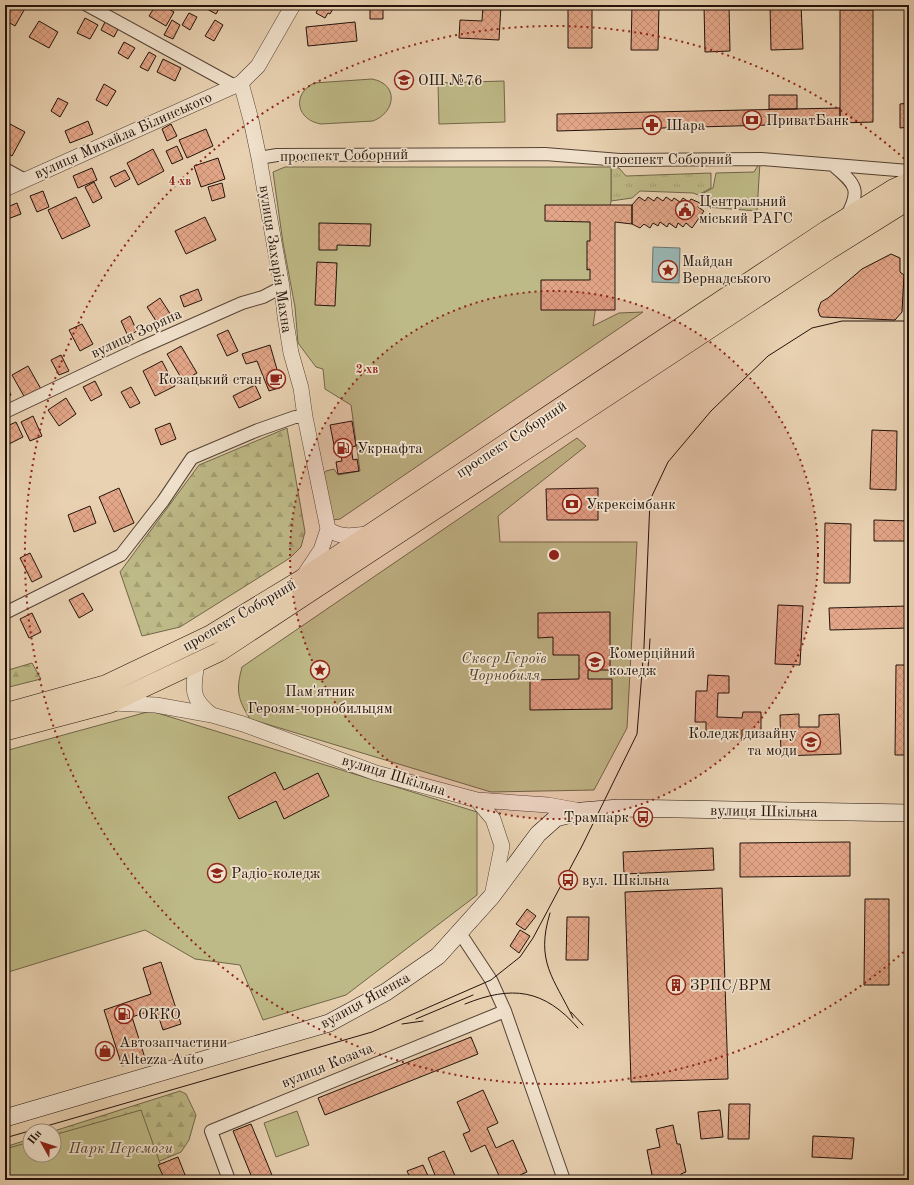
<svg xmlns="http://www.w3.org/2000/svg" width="914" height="1185" viewBox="0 0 914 1185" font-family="'Old Standard TT',serif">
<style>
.grass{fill:url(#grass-tufts);stroke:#706649}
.forest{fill:url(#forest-firs);stroke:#706649}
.park{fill:#beba87;stroke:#706649}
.water{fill:#99b6b3;stroke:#697470}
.building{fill:url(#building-cross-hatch);stroke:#22120b}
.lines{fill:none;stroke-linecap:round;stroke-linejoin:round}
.minor-casing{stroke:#544235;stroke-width:14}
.tertiary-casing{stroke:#544235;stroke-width:16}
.secondary-casing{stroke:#22120b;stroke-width:18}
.primary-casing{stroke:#22120b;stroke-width:20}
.minor{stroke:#f1e2cd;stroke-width:12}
.tertiary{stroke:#f1e2cd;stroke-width:15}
.secondary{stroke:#f1e2cd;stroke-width:17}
.primary{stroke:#e9d2b2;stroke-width:19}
.tram{stroke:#22120b;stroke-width:1}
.ring{fill:none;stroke:#8f2418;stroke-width:2;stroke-dasharray:2 4}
.labels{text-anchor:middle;stroke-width:3.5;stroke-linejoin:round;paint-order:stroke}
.poi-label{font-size:15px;fill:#22120b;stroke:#f1e2cd;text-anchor:start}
.street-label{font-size:15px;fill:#22120b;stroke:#f1e2cd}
.park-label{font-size:15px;font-style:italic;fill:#514430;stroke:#f1e2cd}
.centre{fill:#8f2418;stroke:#f1e2cd;stroke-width:2}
.ring-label{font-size:12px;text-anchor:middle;font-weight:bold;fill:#8f2418;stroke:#f1e2cd;stroke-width:3.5;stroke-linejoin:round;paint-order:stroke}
</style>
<defs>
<pattern id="grass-tufts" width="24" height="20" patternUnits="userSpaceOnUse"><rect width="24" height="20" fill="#beba87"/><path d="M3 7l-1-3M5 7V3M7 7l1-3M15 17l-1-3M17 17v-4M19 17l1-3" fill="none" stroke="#a39f73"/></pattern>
<pattern id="forest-firs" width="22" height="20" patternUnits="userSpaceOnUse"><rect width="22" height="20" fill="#beba87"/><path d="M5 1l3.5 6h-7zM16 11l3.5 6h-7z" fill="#a39f73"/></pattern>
<pattern id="building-cross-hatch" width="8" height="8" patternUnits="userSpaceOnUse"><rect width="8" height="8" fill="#e4a789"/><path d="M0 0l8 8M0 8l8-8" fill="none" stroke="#c38f75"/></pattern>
</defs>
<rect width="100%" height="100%" fill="#e9d2b2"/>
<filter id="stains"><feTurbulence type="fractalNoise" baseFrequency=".005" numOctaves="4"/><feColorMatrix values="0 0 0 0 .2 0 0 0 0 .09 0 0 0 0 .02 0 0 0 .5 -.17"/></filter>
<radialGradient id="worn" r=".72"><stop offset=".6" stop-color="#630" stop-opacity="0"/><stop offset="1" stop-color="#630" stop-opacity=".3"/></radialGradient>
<path class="grass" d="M 611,167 L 619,168 L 626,176 L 711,173 L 711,188 L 698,195 L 693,193 L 640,191 L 632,198 L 611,201 Z"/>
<path class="forest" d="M 287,428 L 305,532 L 301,547 L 290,558 L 180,627 L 142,636 L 120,572 L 199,465 Z
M 32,663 L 41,679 L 5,688 L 5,671 Z
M 180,1091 L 186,1094 L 196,1115 L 189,1140 L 181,1152 L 155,1163 L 5,1180 L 5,1147 L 30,1139 L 30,1155 L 54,1155 L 54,1131 Z"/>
<path class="park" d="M 372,79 C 399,84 396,112 373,121 L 321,124 C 297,120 291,95 314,83 Z
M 504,81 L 505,122 L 439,124 L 438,83 Z
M 760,162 L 757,211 L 706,207 L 706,205 L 700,202 L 702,198 L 698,196 L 713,188 L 716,173 L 754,172 Z
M 285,167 L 611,167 L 611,201 L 593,326 L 619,313 L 643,312 L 340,519 L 332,520 L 323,474 L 326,471 L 334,469 L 338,475 L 360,471 L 351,405 L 325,389 L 323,369 L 316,367 L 298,343 L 295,307 L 283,243 L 273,172 Z
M 577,438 L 586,446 L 498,516 L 500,542 L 637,542 L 627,728 L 594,790 L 491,792 L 250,719 C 237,698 236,690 242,667 Z
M 151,711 L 477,812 L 477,895 L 346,995 L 263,1020 L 240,965 L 195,959 L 145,930 L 5,973 L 5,751 Z
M 141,1110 L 166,1180 L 5,1180 L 5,1149 L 30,1142 L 30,1155 L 54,1155 L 54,1135 Z
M 297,1111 L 309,1145 L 276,1157 L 264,1123 Z"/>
<path class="water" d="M 653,247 L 680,248 L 679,283 L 652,282 Z"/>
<path class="building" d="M 5,5 L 27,5 L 15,26 L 5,20 Z
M 156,5 L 163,5 L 174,12 L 166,26 L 149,16 Z
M 209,5 L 221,5 L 216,14 L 207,9 Z
M 320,5 L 335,5 L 330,14 L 328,13 L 325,18 L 316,13 Z
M 370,5 L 383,5 L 383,19 L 370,19 Z
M 483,5 L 501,5 L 499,40 L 459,38 L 460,20 L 482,21 Z
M 568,5 L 592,5 L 592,48 L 568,48 Z
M 632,5 L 659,5 L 658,50 L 631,50 Z
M 704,5 L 729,5 L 730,51 L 705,52 Z
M 770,5 L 801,5 L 803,49 L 771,50 Z
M 840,10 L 873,10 L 873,122 L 840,123 Z
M 189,13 L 197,17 L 190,30 L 182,25 Z
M 85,18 L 98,25 L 90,39 L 77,33 Z
M 172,20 L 180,25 L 173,39 L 164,35 Z
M 215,20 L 223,25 L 214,41 L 205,36 Z
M 39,21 L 58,32 L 49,48 L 29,37 Z
M 105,22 L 118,29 L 114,37 L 101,30 Z
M 355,22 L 357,41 L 308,46 L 306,27 Z
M 124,42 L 135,48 L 128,59 L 118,53 Z
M 149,52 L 156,56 L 148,71 L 140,67 Z
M 163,59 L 181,68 L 175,81 L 157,72 Z
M 104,84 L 116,91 L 107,106 L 96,100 Z
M 769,95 L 797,95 L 797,109 L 769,109 Z
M 58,98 L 68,103 L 60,117 L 51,111 Z
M 909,103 L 909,127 L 900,128 L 900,104 Z
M 840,108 L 840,123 L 557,131 L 557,114 Z
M 88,121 L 93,134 L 70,143 L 65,131 Z
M 10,124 L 25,132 L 12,156 L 5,152 L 5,132 Z
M 171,124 L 177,136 L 167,141 L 162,129 Z
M 206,129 L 213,146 L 187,158 L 179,140 Z
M 177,146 L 183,159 L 172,164 L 166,151 Z
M 153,149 L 164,171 L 138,185 L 127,163 Z
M 218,158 L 225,179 L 201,187 L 194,166 Z
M 92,168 L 97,180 L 78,188 L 73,176 Z
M 125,170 L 130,179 L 115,187 L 110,177 Z
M 94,182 L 102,198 L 93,203 L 85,187 Z
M 222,183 L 225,197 L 212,201 L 208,187 Z
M 43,191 L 49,207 L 37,212 L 30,196 Z
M 76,197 L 90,226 L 62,239 L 48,210 Z
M 639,197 L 645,201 L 648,197 L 654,201 L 657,197 L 663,201 L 666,197 L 672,201 L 674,198 L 680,202 L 683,198 L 689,202 L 691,199 L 700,203 L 698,207 L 704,211 L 692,228 L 686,223 L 683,227 L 678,223 L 676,228 L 669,223 L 667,227 L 660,222 L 658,226 L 653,223 L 650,228 L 644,224 L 640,228 L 632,224 L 632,205 Z
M 17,203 L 21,214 L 5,220 L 5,208 Z
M 545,205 L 632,205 L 632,224 L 615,222 L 615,310 L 541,310 L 541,280 L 590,280 L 590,269 L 587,270 L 587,241 L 590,241 L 590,222 L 545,221 Z
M 205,217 L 216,240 L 186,254 L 175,231 Z
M 319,223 L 371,224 L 370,246 L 337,245 L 337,250 L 319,250 Z
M 891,254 L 900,258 L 900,272 L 904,275 L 902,312 L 895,320 L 822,317 L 820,316 L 818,310 L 821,302 L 828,298 L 862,269 Z
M 317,262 L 337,263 L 335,306 L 315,305 Z
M 198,289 L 202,300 L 184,307 L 180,296 Z
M 160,298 L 171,315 L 158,324 L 147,307 Z
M 130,316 L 137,331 L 128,336 L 121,321 Z
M 82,324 L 93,344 L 80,351 L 69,330 Z
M 228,330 L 238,351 L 227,356 L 217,335 Z
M 270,345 L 282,387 L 269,391 L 257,361 L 246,364 L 242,354 Z
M 181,346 L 197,373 L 183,381 L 167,354 Z
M 61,355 L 69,371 L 59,375 L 51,360 Z
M 162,361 L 175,386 L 155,396 L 143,371 Z
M 28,366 L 41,389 L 25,398 L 12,375 Z
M 95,381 L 102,395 L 91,401 L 83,387 Z
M 5,384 L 11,395 L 5,398 Z
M 255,385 L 261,398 L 239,408 L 233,396 Z
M 131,387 L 140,403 L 130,408 L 121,392 Z
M 66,398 L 76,414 L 59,426 L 48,410 Z
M 33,416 L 42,436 L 30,441 L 21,422 Z
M 352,421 L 356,446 L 351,447 L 353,460 L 357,459 L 359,471 L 338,474 L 336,462 L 342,461 L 340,449 L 335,450 L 330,425 Z
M 16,422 L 23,437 L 7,445 L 5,440 L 5,427 Z
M 170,423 L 176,439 L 161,445 L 155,429 Z
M 872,430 L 897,431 L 896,490 L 870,489 Z
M 119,488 L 134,523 L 114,532 L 99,497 Z
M 598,488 L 598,520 L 547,520 L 546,489 Z
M 90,506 L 96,523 L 74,532 L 68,515 Z
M 874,520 L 909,521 L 909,541 L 874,541 Z
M 825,523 L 851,524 L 850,583 L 824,583 Z
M 30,553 L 42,577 L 32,582 L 20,558 Z
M 83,593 L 93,610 L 79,618 L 69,600 Z
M 778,605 L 803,606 L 800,665 L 775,664 Z
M 909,606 L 909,628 L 830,630 L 829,608 Z
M 610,612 L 610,670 L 588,670 L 588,679 L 612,679 L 612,709 L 530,710 L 530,680 L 579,679 L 579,655 L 553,655 L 553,637 L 538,638 L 538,613 Z
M 32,613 L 41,632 L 29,638 L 20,619 Z
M 896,665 L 909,665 L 909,755 L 895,755 Z
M 708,675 L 729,676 L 729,693 L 718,693 L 717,717 L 742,718 L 743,712 L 761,712 L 761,730 L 742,730 L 742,738 L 706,737 L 706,722 L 695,722 L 696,691 L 707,691 Z
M 799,714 L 799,727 L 819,727 L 819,715 L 839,714 L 841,754 L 781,756 L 780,715 Z
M 275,772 L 284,790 L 318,773 L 329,796 L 284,819 L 276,801 L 239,819 L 228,797 Z
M 850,842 L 850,876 L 740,877 L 740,843 Z
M 713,848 L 714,870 L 624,874 L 623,852 Z
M 722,888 L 728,1079 L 631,1082 L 625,892 Z
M 865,899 L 889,899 L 889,985 L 864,985 Z
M 527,909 L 536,916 L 525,930 L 516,924 Z
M 567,917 L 589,917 L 588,960 L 566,960 Z
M 520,930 L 530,936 L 519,953 L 510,946 Z
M 161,962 L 181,1024 L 163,1030 L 156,1009 L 132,1017 L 145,1058 L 122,1066 L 104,1010 L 151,994 L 143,968 Z
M 471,1037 L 478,1054 L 325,1115 L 318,1098 Z
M 483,1090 L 498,1123 L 487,1128 L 496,1148 L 513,1140 L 527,1172 L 520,1175 L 522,1180 L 501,1180 L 485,1145 L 471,1152 L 463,1134 L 470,1131 L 457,1102 Z
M 729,1104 L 750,1104 L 749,1139 L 728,1139 Z
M 720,1110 L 723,1137 L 701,1139 L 698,1112 Z
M 251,1124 L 274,1180 L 253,1180 L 233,1131 Z
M 673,1125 L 677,1144 L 680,1144 L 686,1172 L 681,1174 L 680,1180 L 653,1180 L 647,1150 L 660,1147 L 656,1129 Z
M 813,1136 L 854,1138 L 852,1159 L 812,1157 Z
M 444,1151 L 457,1180 L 437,1180 L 428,1158 Z
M 178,1157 L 187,1180 L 165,1180 L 158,1165 Z
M 423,1165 L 430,1180 L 411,1180 L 407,1171 Z
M 369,1175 L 371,1180 L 359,1180 Z"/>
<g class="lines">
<g class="minor-casing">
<path id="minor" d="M 87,5 L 233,85
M 259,158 L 277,155 L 545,154 L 620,160 L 761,159 L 909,171
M 833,165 C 855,184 862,189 846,217
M 5,169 L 25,180
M 5,412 L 140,348 L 242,303 L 263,297 L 282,287
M 5,613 L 121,555 L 163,501 L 192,458 L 258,430 L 295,417 L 305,417
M 460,933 L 491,980 L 505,1011 L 564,1180
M 229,1180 L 211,1131 L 505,1011"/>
</g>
<g class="tertiary-casing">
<path id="tertiary" d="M 293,5 L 258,66 L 241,83 L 251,120 L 259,158 L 282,287 L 285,316 L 291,353 L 301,388 L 305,417 L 328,529 L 321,550 L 305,574
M 5,189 L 241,83
M 328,529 C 340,538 352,536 367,534
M 197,663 C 193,688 190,699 212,715
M 111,703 L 156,705 L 212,715 L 243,724 L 376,773 L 477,800 L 548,805 L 581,811
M 477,800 L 493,819 L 502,846 L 492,896"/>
</g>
<g class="secondary-casing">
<path id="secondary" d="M 5,1118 L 329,1023 L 386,992 L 438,956 L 492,896 L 538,834 L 556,818 L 582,811 L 619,808 L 909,813"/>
</g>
<g class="primary-casing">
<path id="primary" d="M 5,713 L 105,685 L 210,635 L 302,579 L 827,230 L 893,189 L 909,182
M 5,731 L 111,703 L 219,652 L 829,250 L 909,200"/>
</g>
<use href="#minor" class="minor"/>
<use href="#tertiary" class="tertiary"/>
<use href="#secondary" class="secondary"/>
<use href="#primary" class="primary"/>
<path class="tram" d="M 648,669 L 650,639
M 550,913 C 535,962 554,978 573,1018
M 465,1004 C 512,985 544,989 578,1028
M 571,1012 L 583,1025
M 416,1019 L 473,995
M 402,1024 L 423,1021
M 5,1138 L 372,1032 L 491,980 L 520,957 L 533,938 L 582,846 L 637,734 L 644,647 L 650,500 L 668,462 L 711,411 L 768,356 L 812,328 L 842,321 L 909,321"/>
</g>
<circle cx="554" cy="555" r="264" fill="#8f2418" fill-opacity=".12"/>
<g class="ring">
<circle cx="554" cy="555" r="264"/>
<path d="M908 948A529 529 0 1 1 908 162"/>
</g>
<defs>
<g id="school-ring" transform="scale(1)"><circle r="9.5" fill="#f1e2cd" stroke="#8f2418" stroke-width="1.5"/><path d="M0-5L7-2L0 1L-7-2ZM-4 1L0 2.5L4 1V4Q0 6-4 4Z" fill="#8f2418"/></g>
<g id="bank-ring" transform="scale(1)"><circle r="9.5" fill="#f1e2cd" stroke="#8f2418" stroke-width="1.5"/><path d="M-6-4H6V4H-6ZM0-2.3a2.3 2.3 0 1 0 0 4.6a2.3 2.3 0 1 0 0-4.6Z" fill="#8f2418"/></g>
<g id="pharmacy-ring" transform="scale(1)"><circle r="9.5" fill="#f1e2cd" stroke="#8f2418" stroke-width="1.5"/><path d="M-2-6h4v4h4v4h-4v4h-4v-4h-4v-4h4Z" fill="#8f2418"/></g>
<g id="civic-ring" transform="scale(1)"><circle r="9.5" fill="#f1e2cd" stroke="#8f2418" stroke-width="1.5"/><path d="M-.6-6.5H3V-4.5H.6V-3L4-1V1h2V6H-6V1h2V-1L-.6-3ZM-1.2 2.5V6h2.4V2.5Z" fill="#8f2418"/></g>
<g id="sight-ring" transform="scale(1)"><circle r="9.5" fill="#f1e2cd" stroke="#8f2418" stroke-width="1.5"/><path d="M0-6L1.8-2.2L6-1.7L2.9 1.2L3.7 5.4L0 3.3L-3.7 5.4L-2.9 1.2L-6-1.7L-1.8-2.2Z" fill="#8f2418"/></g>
<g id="cafe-ring" transform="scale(1)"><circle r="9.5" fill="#f1e2cd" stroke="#8f2418" stroke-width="1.5"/><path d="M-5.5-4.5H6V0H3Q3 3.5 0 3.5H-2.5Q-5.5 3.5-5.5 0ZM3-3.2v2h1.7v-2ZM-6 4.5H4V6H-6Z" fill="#8f2418"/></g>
<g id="fuel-ring" transform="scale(1)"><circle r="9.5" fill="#f1e2cd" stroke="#8f2418" stroke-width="1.5"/><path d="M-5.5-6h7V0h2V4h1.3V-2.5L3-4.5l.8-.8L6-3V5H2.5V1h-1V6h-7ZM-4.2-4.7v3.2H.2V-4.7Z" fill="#8f2418"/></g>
<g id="university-ring" transform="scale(1)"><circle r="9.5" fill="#f1e2cd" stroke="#8f2418" stroke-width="1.5"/><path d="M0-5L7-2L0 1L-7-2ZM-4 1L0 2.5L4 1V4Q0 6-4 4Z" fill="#8f2418"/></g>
<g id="bus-ring" transform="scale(1)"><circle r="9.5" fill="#f1e2cd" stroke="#8f2418" stroke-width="1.5"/><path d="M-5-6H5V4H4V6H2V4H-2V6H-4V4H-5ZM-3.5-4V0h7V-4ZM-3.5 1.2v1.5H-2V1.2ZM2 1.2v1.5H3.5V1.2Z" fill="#8f2418"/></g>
<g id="building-ring" transform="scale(1)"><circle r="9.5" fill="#f1e2cd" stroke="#8f2418" stroke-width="1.5"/><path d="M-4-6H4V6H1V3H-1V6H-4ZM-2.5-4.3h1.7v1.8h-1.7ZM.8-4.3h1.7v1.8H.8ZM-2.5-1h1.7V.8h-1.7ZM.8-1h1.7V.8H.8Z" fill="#8f2418"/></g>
<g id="shop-ring" transform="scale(1)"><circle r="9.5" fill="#f1e2cd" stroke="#8f2418" stroke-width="1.5"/><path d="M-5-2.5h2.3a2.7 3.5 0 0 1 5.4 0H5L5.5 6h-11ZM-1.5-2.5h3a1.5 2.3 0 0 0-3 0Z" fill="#8f2418"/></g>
</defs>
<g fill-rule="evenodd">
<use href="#school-ring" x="404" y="80"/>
<use href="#bank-ring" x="752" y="120"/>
<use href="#pharmacy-ring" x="652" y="125"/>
<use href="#civic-ring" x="685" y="210"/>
<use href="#sight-ring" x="668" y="270"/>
<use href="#cafe-ring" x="276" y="379"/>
<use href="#fuel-ring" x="343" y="448"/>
<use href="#bank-ring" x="572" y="504"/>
<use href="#university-ring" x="595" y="662"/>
<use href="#sight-ring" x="320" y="670"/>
<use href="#university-ring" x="811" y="742"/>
<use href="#bus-ring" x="643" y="817"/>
<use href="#university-ring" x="217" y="873"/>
<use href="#bus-ring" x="568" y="880"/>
<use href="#building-ring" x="676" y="985"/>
<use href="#fuel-ring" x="124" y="1014"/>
<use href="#shop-ring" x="105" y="1051"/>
</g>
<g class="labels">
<g class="poi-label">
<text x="418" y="85">ОШ №76</text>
<text x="766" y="125">ПриватБанк</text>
<text x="666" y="130">Шара</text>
<text x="699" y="206">Центральний<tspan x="699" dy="17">міський РАГС</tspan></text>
<text x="682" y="266">Майдан<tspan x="682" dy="17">Вернадського</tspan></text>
<text x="262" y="384" text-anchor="end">Козацький стан</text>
<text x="357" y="453">Укрнафта</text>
<text x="586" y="509">Укрексімбанк</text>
<text x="609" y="658">Комерційний<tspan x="609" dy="17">коледж</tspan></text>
<text x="320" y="696" text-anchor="middle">Пам'ятник<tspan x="320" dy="17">Героям-чорнобильцям</tspan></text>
<text x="797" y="738" text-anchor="end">Коледж дизайну<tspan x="797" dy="17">та моди</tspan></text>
<text x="629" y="822" text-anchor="end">Трампарк</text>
<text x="231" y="878">Радіо-коледж</text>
<text x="582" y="885">вул. Шкільна</text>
<text x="690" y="990">ЗРПС/ВРМ</text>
<text x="138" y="1019">ОККО</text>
<text x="119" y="1047">Автозапчастини<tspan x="119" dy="17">Altezza Auto</tspan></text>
</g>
<g class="street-label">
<text transform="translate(123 135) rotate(-24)" y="5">вулиця Михайла Білинського</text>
<text transform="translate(344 155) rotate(-1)" y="5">проспект Соборний</text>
<text x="668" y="164">проспект Соборний</text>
<text transform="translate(276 259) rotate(81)" y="5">вулиця Захарія Махна</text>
<text transform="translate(136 333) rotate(-25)" y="5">вулиця Зоряна</text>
<text transform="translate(511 439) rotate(-33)" y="5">проспект Соборний</text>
<text transform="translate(239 615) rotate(-30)" y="5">проспект Соборний</text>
<text transform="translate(394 775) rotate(17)" y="5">вулиця Шкільна</text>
<text transform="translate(764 811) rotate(1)" y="5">вулиця Шкільна</text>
<text transform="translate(365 1000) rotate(-29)" y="5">вулиця Яценка</text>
<text transform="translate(327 1065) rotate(-22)" y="5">вулиця Козача</text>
</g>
<g class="park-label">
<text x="504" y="663">Сквер Героїв<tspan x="504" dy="17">Чорнобиля</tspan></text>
<text x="121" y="1153">Парк Перемоги</text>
</g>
</g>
<circle cx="554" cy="555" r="6" class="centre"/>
<g class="ring-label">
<text x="180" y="185">4 хв</text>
<text x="367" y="373">2 хв</text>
</g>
<rect width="914" height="1185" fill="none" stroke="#e9d2b2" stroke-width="20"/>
<rect x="6" y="6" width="902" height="1173" fill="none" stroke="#22120b" stroke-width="2"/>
<rect x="10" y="10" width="894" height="1165" fill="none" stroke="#22120b"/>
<g transform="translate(42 1143) rotate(309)"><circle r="19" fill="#f1e2cd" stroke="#9e8f7f"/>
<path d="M0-3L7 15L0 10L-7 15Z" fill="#8f2418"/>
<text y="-6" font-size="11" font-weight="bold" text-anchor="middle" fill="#22120b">Пн</text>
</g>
<rect width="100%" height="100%" filter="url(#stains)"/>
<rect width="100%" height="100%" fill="url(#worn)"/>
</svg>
